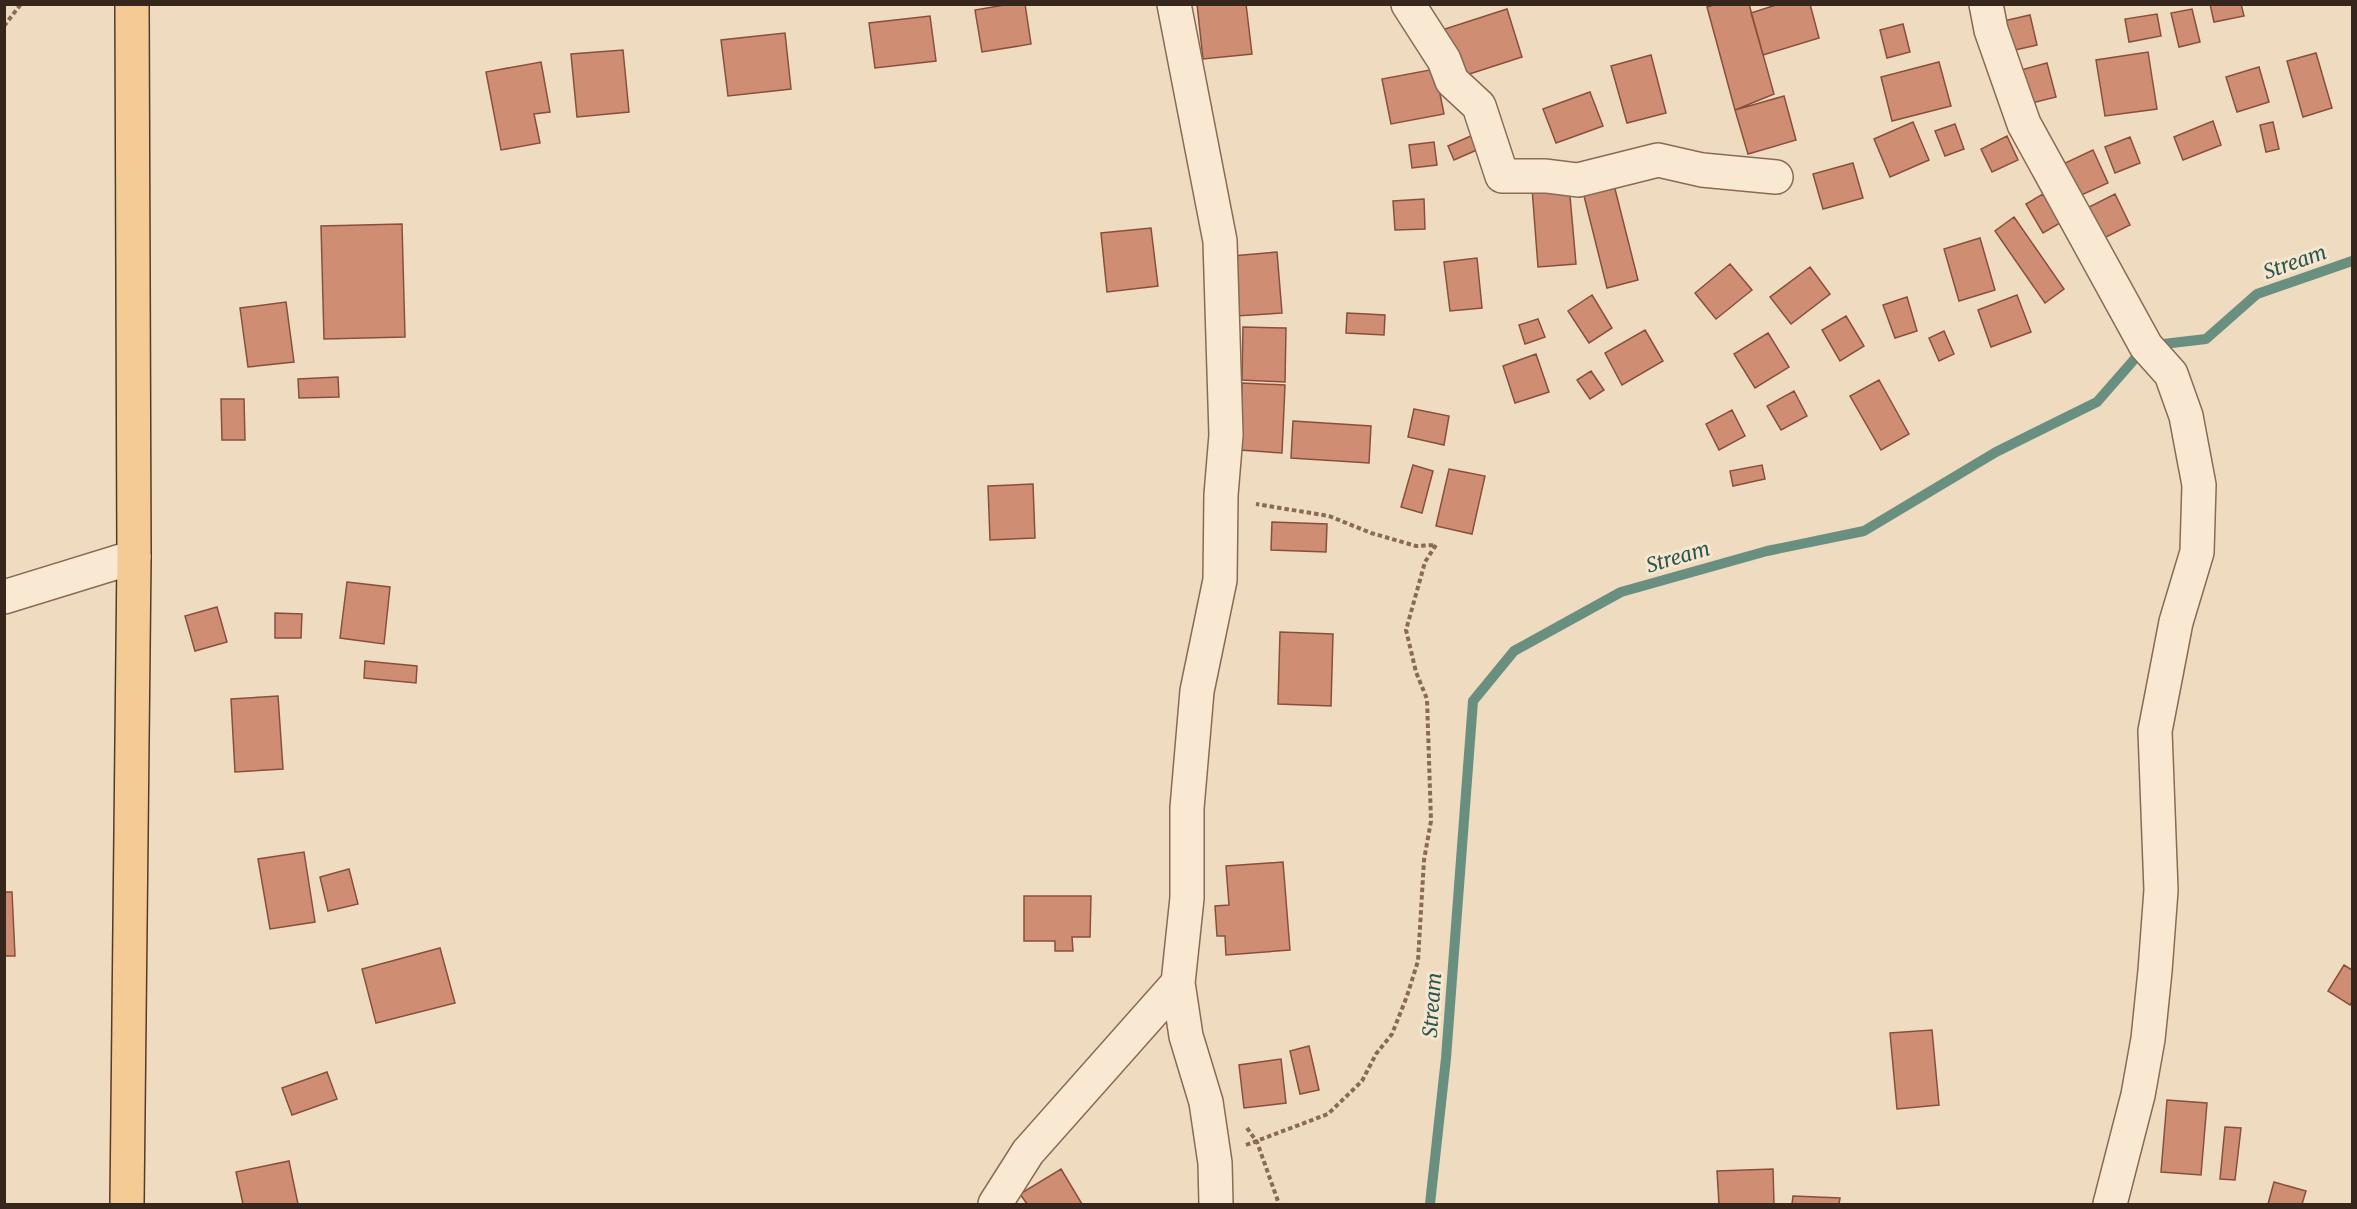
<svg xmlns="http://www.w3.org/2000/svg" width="2357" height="1209" viewBox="0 0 2357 1209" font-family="Merriweather,serif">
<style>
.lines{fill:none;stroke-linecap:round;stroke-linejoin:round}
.stream{stroke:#698f81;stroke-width:10}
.building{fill:#cf8e73;stroke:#88503c;stroke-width:1.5}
.minor-casing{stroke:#886b57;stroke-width:36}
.primary-casing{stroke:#563a2b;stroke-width:36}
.path{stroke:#886b57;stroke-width:4;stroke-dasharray:4.5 3;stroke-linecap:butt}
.minor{stroke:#fae9d2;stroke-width:33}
.primary{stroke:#f5cb95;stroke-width:33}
.labels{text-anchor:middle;stroke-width:6;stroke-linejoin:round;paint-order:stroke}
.water-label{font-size:20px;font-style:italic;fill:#2a584f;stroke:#f6e6cf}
</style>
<rect width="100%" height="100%" fill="#efdbbf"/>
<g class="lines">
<path class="stream" d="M 1430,1204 L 1446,1058 L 1473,701 L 1514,651 L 1621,592 L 1767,551 L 1864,531 L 1996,452 L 2097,402 L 2146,346 L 2206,339 L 2257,294 L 2352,261"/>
</g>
<path class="building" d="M 1010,4 L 1025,4 L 1031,44 L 982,52 L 975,10 Z
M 1197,4 L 1246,4 L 1252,54 L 1203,59 Z
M 1717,4 L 1749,4 L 1774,94 L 1735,110 L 1707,7 Z
M 1779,4 L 1810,4 L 1819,38 L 1763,55 L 1751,13 Z
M 2210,4 L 2241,4 L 2244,16 L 2214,22 Z
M 1507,9 L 1522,57 L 1457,78 L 1442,30 Z
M 2192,9 L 2200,42 L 2179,47 L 2171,13 Z
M 2157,14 L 2161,36 L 2129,42 L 2125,19 Z
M 2030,15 L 2037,45 L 2006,52 L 1999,22 Z
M 930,16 L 936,61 L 875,68 L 869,23 Z
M 1903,24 L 1910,52 L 1887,58 L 1880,30 Z
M 785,33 L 791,89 L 728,96 L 721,40 Z
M 623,50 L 629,112 L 577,117 L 571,54 Z
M 2148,52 L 2157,109 L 2105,116 L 2096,60 Z
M 2316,53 L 2332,108 L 2303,117 L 2287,61 Z
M 1651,55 L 1666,113 L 1627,123 L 1611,66 Z
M 541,62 L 550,112 L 534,114 L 540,143 L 501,150 L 486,72 Z
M 1939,62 L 1951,106 L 1892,121 L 1881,77 Z
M 2047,63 L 2056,97 L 2024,105 L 2017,71 Z
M 2259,67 L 2269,102 L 2237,112 L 2226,77 Z
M 1435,69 L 1444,114 L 1391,124 L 1382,79 Z
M 1590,92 L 1603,126 L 1556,143 L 1543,109 Z
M 1784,96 L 1796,140 L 1748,154 L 1735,110 Z
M 2213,121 L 2221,145 L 2183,160 L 2174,137 Z
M 1913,122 L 1929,160 L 1890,177 L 1874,139 Z
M 2273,122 L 2279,149 L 2266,152 L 2260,125 Z
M 1955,124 L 1964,149 L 1945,156 L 1935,131 Z
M 1473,135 L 1479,149 L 1454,160 L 1448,146 Z
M 2007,136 L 2018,160 L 1992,172 L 1981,149 Z
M 2130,137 L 2140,163 L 2115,173 L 2105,147 Z
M 1434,142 L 1437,165 L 1412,168 L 1409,145 Z
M 2093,150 L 2108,183 L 2077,197 L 2063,164 Z
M 1853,163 L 1863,198 L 1823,209 L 1813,174 Z
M 1569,185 L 1576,264 L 1538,267 L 1532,188 Z
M 1614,185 L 1638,280 L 1607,288 L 1583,192 Z
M 2043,194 L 2060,223 L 2043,233 L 2026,204 Z
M 2115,194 L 2130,225 L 2098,241 L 2083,210 Z
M 1424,199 L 1425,229 L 1395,230 L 1393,201 Z
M 2014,217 L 2064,289 L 2045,303 L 1995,231 Z
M 402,224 L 405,337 L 324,339 L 321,226 Z
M 1151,228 L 1158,286 L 1107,292 L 1101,233 Z
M 1980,238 L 1995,290 L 1959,301 L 1944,249 Z
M 1277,252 L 1282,313 L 1236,316 L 1232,256 Z
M 1477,258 L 1482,308 L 1450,311 L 1444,262 Z
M 1730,264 L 1752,290 L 1716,319 L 1695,293 Z
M 1810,267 L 1830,294 L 1791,324 L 1770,297 Z
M 1592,295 L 1612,328 L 1589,343 L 1568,311 Z
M 2017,295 L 2031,332 L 1991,347 L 1978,310 Z
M 1907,297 L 1917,331 L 1895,338 L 1883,305 Z
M 286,302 L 294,362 L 248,367 L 240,308 Z
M 1347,313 L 1385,315 L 1384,335 L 1346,333 Z
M 1846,316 L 1864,346 L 1840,361 L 1822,330 Z
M 1538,319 L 1545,337 L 1525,344 L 1519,325 Z
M 1243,327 L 1286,328 L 1285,382 L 1242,380 Z
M 1645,330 L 1663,361 L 1622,385 L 1605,353 Z
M 1944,331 L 1954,354 L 1939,361 L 1929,338 Z
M 1768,333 L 1789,367 L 1755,388 L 1734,354 Z
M 1536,354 L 1549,392 L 1515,403 L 1503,366 Z
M 1591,371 L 1604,390 L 1590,399 L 1577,380 Z
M 338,377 L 339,397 L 299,398 L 298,379 Z
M 1879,380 L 1909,434 L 1881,450 L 1850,396 Z
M 1242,383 L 1285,385 L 1282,453 L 1240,450 Z
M 1794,391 L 1807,416 L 1781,430 L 1767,406 Z
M 221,399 L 244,399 L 245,440 L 222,440 Z
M 1414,409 L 1449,416 L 1444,445 L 1408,437 Z
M 1732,410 L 1745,436 L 1719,450 L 1706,424 Z
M 1293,421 L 1371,426 L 1369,463 L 1291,458 Z
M 1413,465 L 1433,471 L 1422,513 L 1401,507 Z
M 1762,465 L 1765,479 L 1733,486 L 1730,471 Z
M 1449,469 L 1485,476 L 1472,534 L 1436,526 Z
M 1033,484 L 1035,538 L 990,540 L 988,486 Z
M 1272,522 L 1327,524 L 1326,552 L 1271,550 Z
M 347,582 L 390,587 L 384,644 L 340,638 Z
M 217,607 L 227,642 L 195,651 L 185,616 Z
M 275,613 L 302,614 L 301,638 L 275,638 Z
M 1280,632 L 1333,634 L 1331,706 L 1278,704 Z
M 365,661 L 417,666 L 416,683 L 364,678 Z
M 278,696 L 283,769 L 235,772 L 231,699 Z
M 304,852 L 315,922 L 270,929 L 258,859 Z
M 1283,862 L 1290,950 L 1226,955 L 1225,936 L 1217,936 L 1215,906 L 1229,905 L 1226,866 Z
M 349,869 L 358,904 L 328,911 L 320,877 Z
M 4,892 L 12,892 L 15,956 L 4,956 Z
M 1024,896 L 1091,896 L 1090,937 L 1072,937 L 1073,951 L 1055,951 L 1055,941 L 1024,941 Z
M 440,948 L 455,1003 L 376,1023 L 362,969 Z
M 2344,965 L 2352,970 L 2352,1002 L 2350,1005 L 2328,991 Z
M 1932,1030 L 1939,1105 L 1897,1109 L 1890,1033 Z
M 1309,1046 L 1319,1090 L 1300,1094 L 1290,1051 Z
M 1281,1059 L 1286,1103 L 1244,1108 L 1239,1065 Z
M 327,1072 L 337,1099 L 292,1115 L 282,1088 Z
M 2167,1100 L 2207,1103 L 2201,1175 L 2161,1172 Z
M 2225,1127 L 2241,1128 L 2235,1180 L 2220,1179 Z
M 289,1161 L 298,1204 L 243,1204 L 236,1172 Z
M 1061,1169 L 1082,1204 L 1027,1204 L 1020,1194 Z
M 1773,1169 L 1774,1204 L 1719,1204 L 1717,1171 Z
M 2274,1182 L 2306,1191 L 2302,1204 L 2268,1204 Z
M 1793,1196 L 1840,1198 L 1839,1204 L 1792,1204 Z"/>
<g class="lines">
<g class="minor-casing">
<path id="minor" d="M 1174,4 L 1220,241 L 1226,435 L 1221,495 L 1220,580 L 1197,691 L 1187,808 L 1187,898 L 1178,983 L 1186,1036 L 1206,1102 L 1215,1163 L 1216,1204
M 1408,4 L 1444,60 L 1452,81 L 1479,106 L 1502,176 L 1546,176 L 1578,180 L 1658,160 L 1702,170 L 1776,177
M 1986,4 L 1991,30 L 2024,124 L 2146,346 L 2171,374 L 2186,416 L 2199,485 L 2197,552 L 2176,622 L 2155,731 L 2161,890 L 2155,971 L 2148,1039 L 2138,1095 L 2110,1204
M 4,597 L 134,557
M 995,1204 L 1028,1152 L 1178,983"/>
</g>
<g class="primary-casing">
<path id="primary" d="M 127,1204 L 134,557 L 132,4"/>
</g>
<path class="path" d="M 4,26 L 21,4
M 1247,1128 L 1257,1142 L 1279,1204
M 1246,1145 L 1328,1114 L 1362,1081 L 1376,1054 L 1392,1034 L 1407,996 L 1418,961 L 1424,860 L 1431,821 L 1427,699 L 1416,672 L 1406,630 L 1425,562 L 1436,545 L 1416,546 L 1371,533 L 1329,516 L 1256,504"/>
<use href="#minor" class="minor"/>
<use href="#primary" class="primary"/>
</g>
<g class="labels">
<g class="water-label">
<text transform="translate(2295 262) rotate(-19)" y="7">Stream</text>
<text transform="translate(1678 557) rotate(-16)" y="7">Stream</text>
<text transform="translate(1432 1005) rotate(-86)" y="7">Stream</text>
</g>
</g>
<rect width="2357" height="1209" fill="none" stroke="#37261c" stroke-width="12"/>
</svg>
